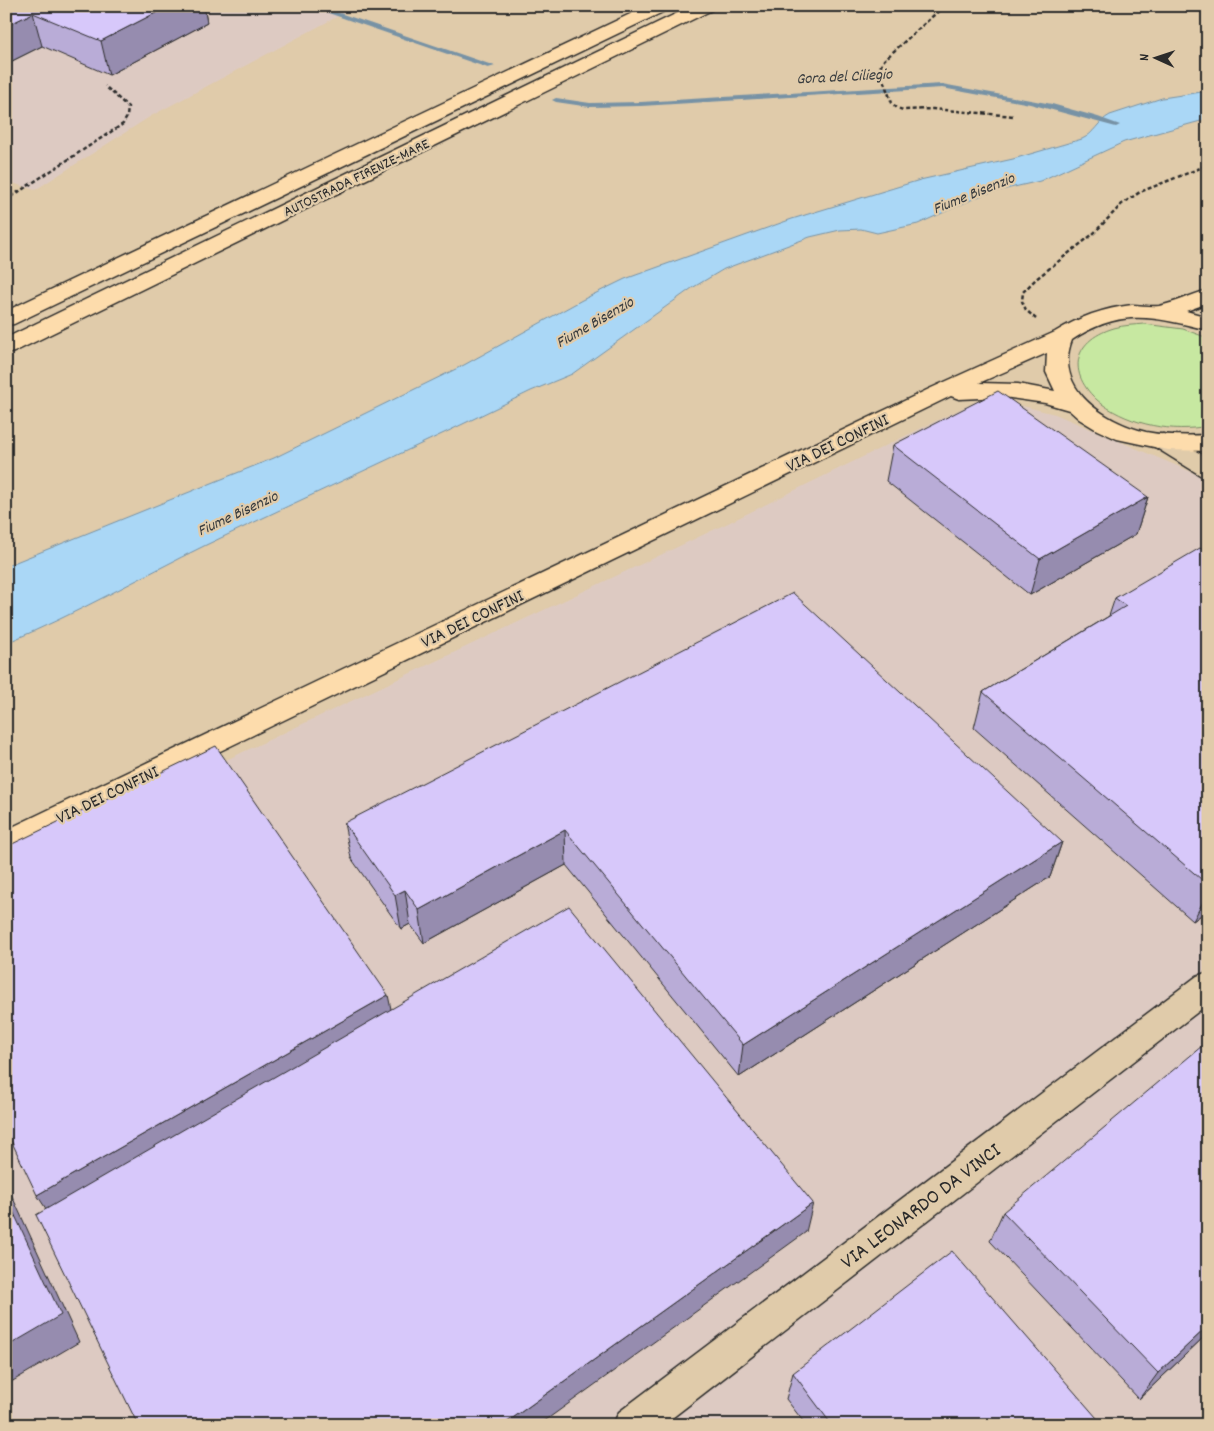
<svg xmlns="http://www.w3.org/2000/svg" width="1214" height="1431" viewBox="0 0 1214 1431" font-family="Dekko,sans-serif">
<style>
.built{fill:#ddcac2}
.green{fill:#c7e8a1;stroke:#798a66}
.water{fill:#aad7f6;stroke:#7792a5}
.lines{fill:none;stroke-linecap:round;stroke-linejoin:round}
.stream{fill:#7792a5;fill-rule:evenodd}
.street-casing{stroke:#2b2b2b;stroke-width:3}
.secondary-casing{stroke:#2b2b2b;stroke-width:3}
.primary-casing{stroke:#2b2b2b;stroke-width:3}
.highway-casing{stroke:#2b2b2b;stroke-width:3}
.path{stroke:#2b2b2b;stroke-width:2.5;stroke-dasharray:4 2.5;stroke-linecap:butt}
.street{fill:#e0cbaa;fill-rule:evenodd}
.secondary{fill:#e0cbaa;fill-rule:evenodd}
.primary{fill:#fddcac;fill-rule:evenodd}
.highway{fill:#fddcac;fill-rule:evenodd}
.wall{fill:#b9acd7;stroke:#2b2b2b}
.shaded-wall{fill:#968caf;stroke:#2b2b2b}
.building{fill:#d7c8fa;stroke:#2b2b2b}
.labels{text-anchor:middle;stroke-width:4.5;stroke-linejoin:round;paint-order:stroke}
.far-street-label{font-size:15px;fill:#2b2b2b;stroke:#e0cbaa}
.far-water-label{font-size:16px;font-style:italic;fill:#383c3f;stroke:#e0cbaa}
.street-label{font-size:18px;fill:#2b2b2b;stroke:#e0cbaa}
.near-street-label{font-size:21px;fill:#2b2b2b;stroke:#e0cbaa}
</style>
<rect width="100%" height="100%" fill="#e0cbaa"/>
<filter id="ink" filterUnits="userSpaceOnUse"><feTurbulence type="fractalNoise" baseFrequency=".02" numOctaves="2"/><feDisplacementMap in="SourceGraphic" scale="10" xChannelSelector="R" yChannelSelector="G"/><feConvolveMatrix kernelMatrix="1 2 1 2 8 2 1 2 1" color-interpolation-filters="sRGB"/></filter>
<g filter="url(#ink)">
<path class="built" d="M 6,6 L 357,6 L 151,116 L 35,190 L 6,181 Z
M 985,397 L 1055,414 L 1208,479 L 1208,1425 L 6,1425 L 6,864 L 726,524 Z"/>
<path class="green" d="M 1144,324 L 1183,329 L 1208,338 L 1208,426 C 1173,433 1131,425 1102,404 C 1067,377 1070,341 1114,328 C 1124,325 1134,325 1144,324 Z"/>
<path class="water" d="M 1208,91 L 1208,119 L 1124,142 L 1040,181 L 984,194 L 918,224 L 877,233 L 861,229 L 840,230 L 810,237 L 724,269 L 692,288 L 572,374 L 531,391 C 424,444 314,493 206,545 C 140,577 75,615 6,643 L 6,566 L 274,458 L 464,365 L 582,300 L 625,279 L 792,219 L 920,180 L 1013,159 L 1082,139 C 1094,134 1098,121 1110,115 L 1162,98 Z"/>
<g class="lines">
<path class="stream" d="M 308,6 L 319,6 L 495,66 L 488,68 Z
M 942,84 L 1052,104 L 1098,117 L 1120,125 L 1116,127 L 1030,104 L 942,88 L 641,106 L 590,107 L 556,102 L 552,100 L 556,98 L 590,103 L 641,102 Z"/>
<g class="street-casing">
<path id="street" d="M 1208,972 L 1208,1004 L 663,1425 L 613,1425 L 619,1412 L 1197,976 Z"/>
</g>
<g class="secondary-casing">
<path id="secondary" d="M 1163,434 L 1171,437 L 1208,458 L 1208,477 L 1200,475 L 1155,447 L 1151,442 L 1155,437 Z"/>
</g>
<g class="primary-casing">
<path id="primary" d="M 1208,290 L 1208,303 L 1186,311 L 1208,317 L 1208,330 C 1154,317 1122,307 1072,340 C 1053,389 1105,422 1146,432 C 1167,436 1187,436 1208,435 L 1208,451 L 1168,450 L 1117,439 L 1097,430 L 1079,419 L 1069,410 L 1045,403 L 1004,397 L 959,399 L 951,396 L 6,855 L 6,830 L 929,389 L 1055,332 C 1079,317 1104,308 1132,305 C 1141,305 1151,307 1159,306 C 1176,303 1192,294 1208,290 ZM 1047,353 L 1046,372 L 1055,391 L 1018,384 L 979,383 Z"/>
</g>
<g class="highway-casing">
<path id="highway" d="M 647,6 L 669,6 L 667,10 L 14,324 L 6,325 L 6,311 Z
M 692,6 L 714,6 L 712,10 L 14,352 L 6,354 L 6,338 Z"/>
</g>
<path class="path" d="M 944,6 L 884,60 L 879,69 L 892,103 L 897,108 L 903,110 L 933,109 L 1014,116
M 6,200 L 123,124 L 127,117 L 128,107 L 105,86
M 1036,319 L 1026,310 L 1022,301 L 1023,292 L 1036,279 L 1093,234 L 1122,204 L 1140,192 L 1208,165"/>
<use href="#street" class="street"/>
<use href="#secondary" class="secondary"/>
<use href="#primary" class="primary"/>
<use href="#highway" class="highway"/>
</g>
<path class="wall" d="M 6,6 L 204,6 L 207,23 L 109,75 L 42,46 L 6,64 Z
M 893,445 L 1148,497 L 1136,534 L 1030,595 L 886,481 Z
M 1208,553 L 1208,910 L 1193,921 L 974,728 L 983,692 L 1109,616 L 1115,598 Z
M 344,823 L 1062,842 L 1050,877 L 739,1077 L 566,865 L 424,943 L 410,924 L 401,929 L 351,858 Z
M 1003,1212 L 1208,1333 L 1139,1399 L 990,1241 Z
M 793,1373 L 1103,1425 L 806,1425 L 786,1399 Z
M 1208,1410 L 1208,1425 L 1201,1425 Z"/>
<path class="shaded-wall" d="M 169,6 L 204,6 L 207,23 L 109,75 L 101,41 Z
M 33,13 L 42,46 L 6,64 L 6,26 Z
M 1148,497 L 1136,534 L 1030,595 L 1040,559 Z
M 565,830 L 566,865 L 424,943 L 419,910 Z
M 1062,842 L 1050,877 L 739,1077 L 743,1045 Z
M 405,890 L 410,924 L 401,929 L 395,895 Z
M 1208,892 L 1208,910 L 1193,921 Z
M 388,995 L 395,1028 L 56,1224 L 37,1195 Z
M 6,1183 L 79,1342 L 6,1385 Z
M 813,1203 L 806,1232 L 539,1425 L 503,1425 Z
M 1208,1326 L 1208,1333 L 1139,1399 L 1158,1373 Z"/>
<path class="building" d="M 6,6 L 169,6 L 101,41 L 33,13 L 6,26 Z
M 998,391 L 1148,497 L 1040,559 L 893,445 Z
M 1200,548 L 1208,553 L 1208,885 L 983,692 L 1126,606 L 1115,598 Z
M 793,593 L 1062,842 L 743,1045 L 565,830 L 419,910 L 405,890 L 395,895 L 344,823 Z
M 216,746 L 388,995 L 37,1195 L 6,1130 L 6,847 Z
M 569,906 L 813,1203 L 503,1425 L 138,1425 L 36,1215 Z
M 1208,1041 L 1208,1326 L 1158,1373 L 1003,1212 Z
M 6,1196 L 61,1315 L 6,1347 Z
M 952,1251 L 1103,1425 L 832,1425 L 793,1373 Z"/>
</g>
<g class="labels">
<g class="far-street-label">
<text transform="translate(356 177) rotate(-26)" y="5">AUTOSTRADA FIRENZE-MARE</text>
</g>
<g class="far-water-label">
<text transform="translate(844 75) rotate(-3)" y="6">Gora del Ciliegio</text>
<text transform="translate(973 192) rotate(-22)" y="6">Fiume Bisenzio</text>
<text transform="translate(594 321) rotate(-30)" y="6">Fiume Bisenzio</text>
<text transform="translate(237 512) rotate(-25)" y="6">Fiume Bisenzio</text>
</g>
<g class="street-label">
<text transform="translate(837 442) rotate(-26)" y="6">VIA DEI CONFINI</text>
<text transform="translate(472 618) rotate(-26)" y="6">VIA DEI CONFINI</text>
<text transform="translate(107 794) rotate(-26)" y="6">VIA DEI CONFINI</text>
</g>
<g class="near-street-label">
<text transform="translate(920 1205) rotate(-37)" y="7">VIA LEONARDO DA VINCI</text>
</g>
</g>
<rect width="1214" height="1431" fill="none" stroke="#e0cbaa" stroke-width="25"/>
<rect x="12" y="12" width="1189" height="1406" fill="none" stroke="#2b2b2b" stroke-width="2" filter="url(#ink)"/>
<g transform="translate(1156 58) rotate(273)" stroke="#e0cbaa" stroke-width="4" paint-order="stroke">
<path d="M0-4L9 19L0 12L-9 19Z" fill="#2b2b2b"/>
<text y="-8" font-size="14" font-weight="bold" text-anchor="middle" fill="#2b2b2b">N</text>
</g>
</svg>
